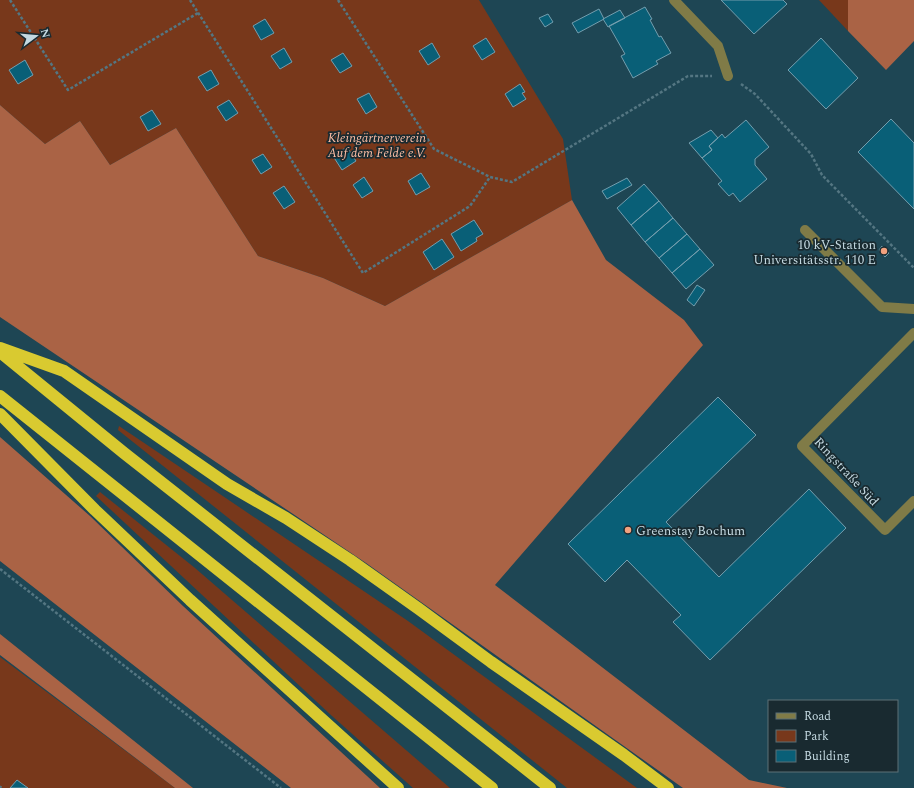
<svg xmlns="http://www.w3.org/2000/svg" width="914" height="788" viewBox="0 0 914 788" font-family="Spectral,serif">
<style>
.green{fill:#78381b}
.forest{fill:#aa6345}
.building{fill:#095f77;stroke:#749eae}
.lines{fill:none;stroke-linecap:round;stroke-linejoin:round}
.path{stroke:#547682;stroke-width:2.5;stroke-dasharray:3 2;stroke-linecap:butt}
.minor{stroke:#807b47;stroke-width:10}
.highway{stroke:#d9ca30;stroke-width:12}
.poi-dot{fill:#f2a17e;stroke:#192a30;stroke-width:1.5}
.labels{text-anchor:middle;stroke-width:3.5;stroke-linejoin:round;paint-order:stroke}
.park-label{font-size:13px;font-style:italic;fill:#fabca3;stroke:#192a30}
.poi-label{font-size:13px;fill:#c4d9e1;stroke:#192a30;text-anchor:end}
.street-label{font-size:13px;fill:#c4d9e1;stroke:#192a30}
</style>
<rect width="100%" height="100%" fill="#1e4654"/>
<path class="green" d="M 0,0 L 479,0 L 563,139 L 572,200 L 385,306 L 323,278 L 258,256 L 176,128 L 110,165 L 80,121 L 45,144 L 0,105 Z
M 819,0 L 848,0 L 848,31 Z
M 119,426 L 408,621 L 637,788 L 567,788 L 118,430 Z
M 100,492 L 195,568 L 450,788 L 413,788 L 332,716 L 96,496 Z
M 0,657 L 175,788 L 0,788 Z"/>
<path class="forest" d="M 848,0 L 914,0 L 914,41 L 886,70 L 848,31 Z
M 0,105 L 45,144 L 80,121 L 110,165 L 176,128 L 258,256 L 323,278 L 385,306 L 572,200 L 606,260 L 684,320 L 703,345 L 495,585 L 749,780 L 787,788 L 683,788 L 366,563 L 0,317 Z
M 0,437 L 90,516 L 183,606 L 380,788 L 291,788 L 0,561 Z
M 0,634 L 193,788 L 175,788 L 0,655 Z"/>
<path class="building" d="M 721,0 L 783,0 L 787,4 L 754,34 Z
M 645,7 L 652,19 L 650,20 L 659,37 L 661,36 L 671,53 L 656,61 L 658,64 L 633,78 L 621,56 L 625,54 L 609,26 Z
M 599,9 L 604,19 L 578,33 L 572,23 Z
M 620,10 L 625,18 L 608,27 L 603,19 Z
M 548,14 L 553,22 L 545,27 L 539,18 Z
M 265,19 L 274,33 L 261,40 L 253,26 Z
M 486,38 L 495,52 L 482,60 L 473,46 Z
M 821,38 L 858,78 L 826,109 L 788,70 Z
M 432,43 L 440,57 L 428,65 L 419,51 Z
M 284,48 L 292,62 L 280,69 L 271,56 Z
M 343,53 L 352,66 L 340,73 L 331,60 Z
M 25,60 L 33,75 L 18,84 L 9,70 Z
M 211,70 L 219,84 L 207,91 L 198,77 Z
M 520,84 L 525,92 L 522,93 L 526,99 L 513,107 L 505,94 Z
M 369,93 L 377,107 L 366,114 L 357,99 Z
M 229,100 L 238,113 L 226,121 L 217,107 Z
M 152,110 L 161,124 L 148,131 L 140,117 Z
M 891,119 L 914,143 L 914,209 L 858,152 Z
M 746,120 L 769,147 L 755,159 L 755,165 L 767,179 L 740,202 L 733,193 L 729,196 L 718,184 L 722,181 L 702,158 L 712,150 L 709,146 L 722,134 L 725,138 Z
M 711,130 L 718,138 L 709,146 L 712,150 L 702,158 L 689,143 Z
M 347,147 L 356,161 L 342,170 L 333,156 Z
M 263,154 L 272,167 L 261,174 L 252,160 Z
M 421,173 L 430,187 L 416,195 L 408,181 Z
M 364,177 L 373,191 L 362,198 L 353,185 Z
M 627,178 L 632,185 L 607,199 L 602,191 Z
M 644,184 L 659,201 L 631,225 L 617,208 Z
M 284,186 L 295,202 L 284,209 L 273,193 Z
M 659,201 L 673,218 L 645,242 L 631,225 Z
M 673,218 L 687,234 L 659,258 L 645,242 Z
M 474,220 L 483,234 L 476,238 L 477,241 L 461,251 L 451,234 Z
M 687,234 L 700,249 L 672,273 L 659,258 Z
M 442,239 L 454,257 L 434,270 L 423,252 Z
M 882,246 L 889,253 L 885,257 L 879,250 Z
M 700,249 L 714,265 L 686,289 L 672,273 Z
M 697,285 L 705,290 L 694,306 L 687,300 Z
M 718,397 L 756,435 L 666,522 L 719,577 L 809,489 L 846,528 L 710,660 L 673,622 L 681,615 L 627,560 L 605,582 L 568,544 Z
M 17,780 L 28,788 L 10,788 Z"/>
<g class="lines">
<path class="path" d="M 10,0 L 68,90 L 198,13
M 190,0 L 363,273 L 470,206 L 490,177
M 338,0 L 434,149 L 490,177 L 512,182 L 688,76 L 712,76
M 741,84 L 755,94 L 811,154 L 822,175 L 914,268
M 0,569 L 281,788
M 0,788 L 1,786"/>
<path class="minor" d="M 674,0 L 718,46 L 728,76
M 805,230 L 882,307 L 914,309
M 914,333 L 802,446 L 885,530 L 914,501"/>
<path class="highway" d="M 0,348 L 64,371 L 227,484 L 286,518 L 350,560 L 419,609 L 491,662 L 624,755 L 668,788
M 0,352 L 124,453 L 550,788
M 0,396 L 492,788
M 0,414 L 95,510 L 190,600 L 398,788"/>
</g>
<g class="poi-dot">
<circle cx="884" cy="251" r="4"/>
<circle cx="628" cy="530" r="4"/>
</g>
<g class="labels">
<g class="park-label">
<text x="377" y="142">Kleingärtnerverein<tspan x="377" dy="15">Auf dem Felde e.V.</tspan></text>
</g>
<g class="poi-label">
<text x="876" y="249">10 kV-Station<tspan x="876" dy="15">Universitätsstr. 110 E</tspan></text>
<text x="636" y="535" text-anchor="start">Greenstay Bochum</text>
</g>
<g class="street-label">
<text transform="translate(847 471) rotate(47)" y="5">Ringstraße Süd</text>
</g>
</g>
<rect x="768" y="700" width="130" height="72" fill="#192a30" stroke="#5d7077"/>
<rect x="776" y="713" width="20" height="6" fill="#807b47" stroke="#5d7077"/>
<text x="804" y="720" font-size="12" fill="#c4d9e1">Road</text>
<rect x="776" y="730" width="20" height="12" fill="#78381b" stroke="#5d7077"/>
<text x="804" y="740" font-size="12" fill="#c4d9e1">Park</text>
<rect x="776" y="750" width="20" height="12" fill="#095f77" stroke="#5d7077"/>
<text x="804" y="760" font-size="12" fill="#c4d9e1">Building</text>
<g transform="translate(36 36) rotate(74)" stroke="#192a30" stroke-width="3" paint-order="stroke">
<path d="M0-3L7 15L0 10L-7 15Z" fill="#c4d9e1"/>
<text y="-6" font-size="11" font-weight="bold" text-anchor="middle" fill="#c4d9e1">N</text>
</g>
</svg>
